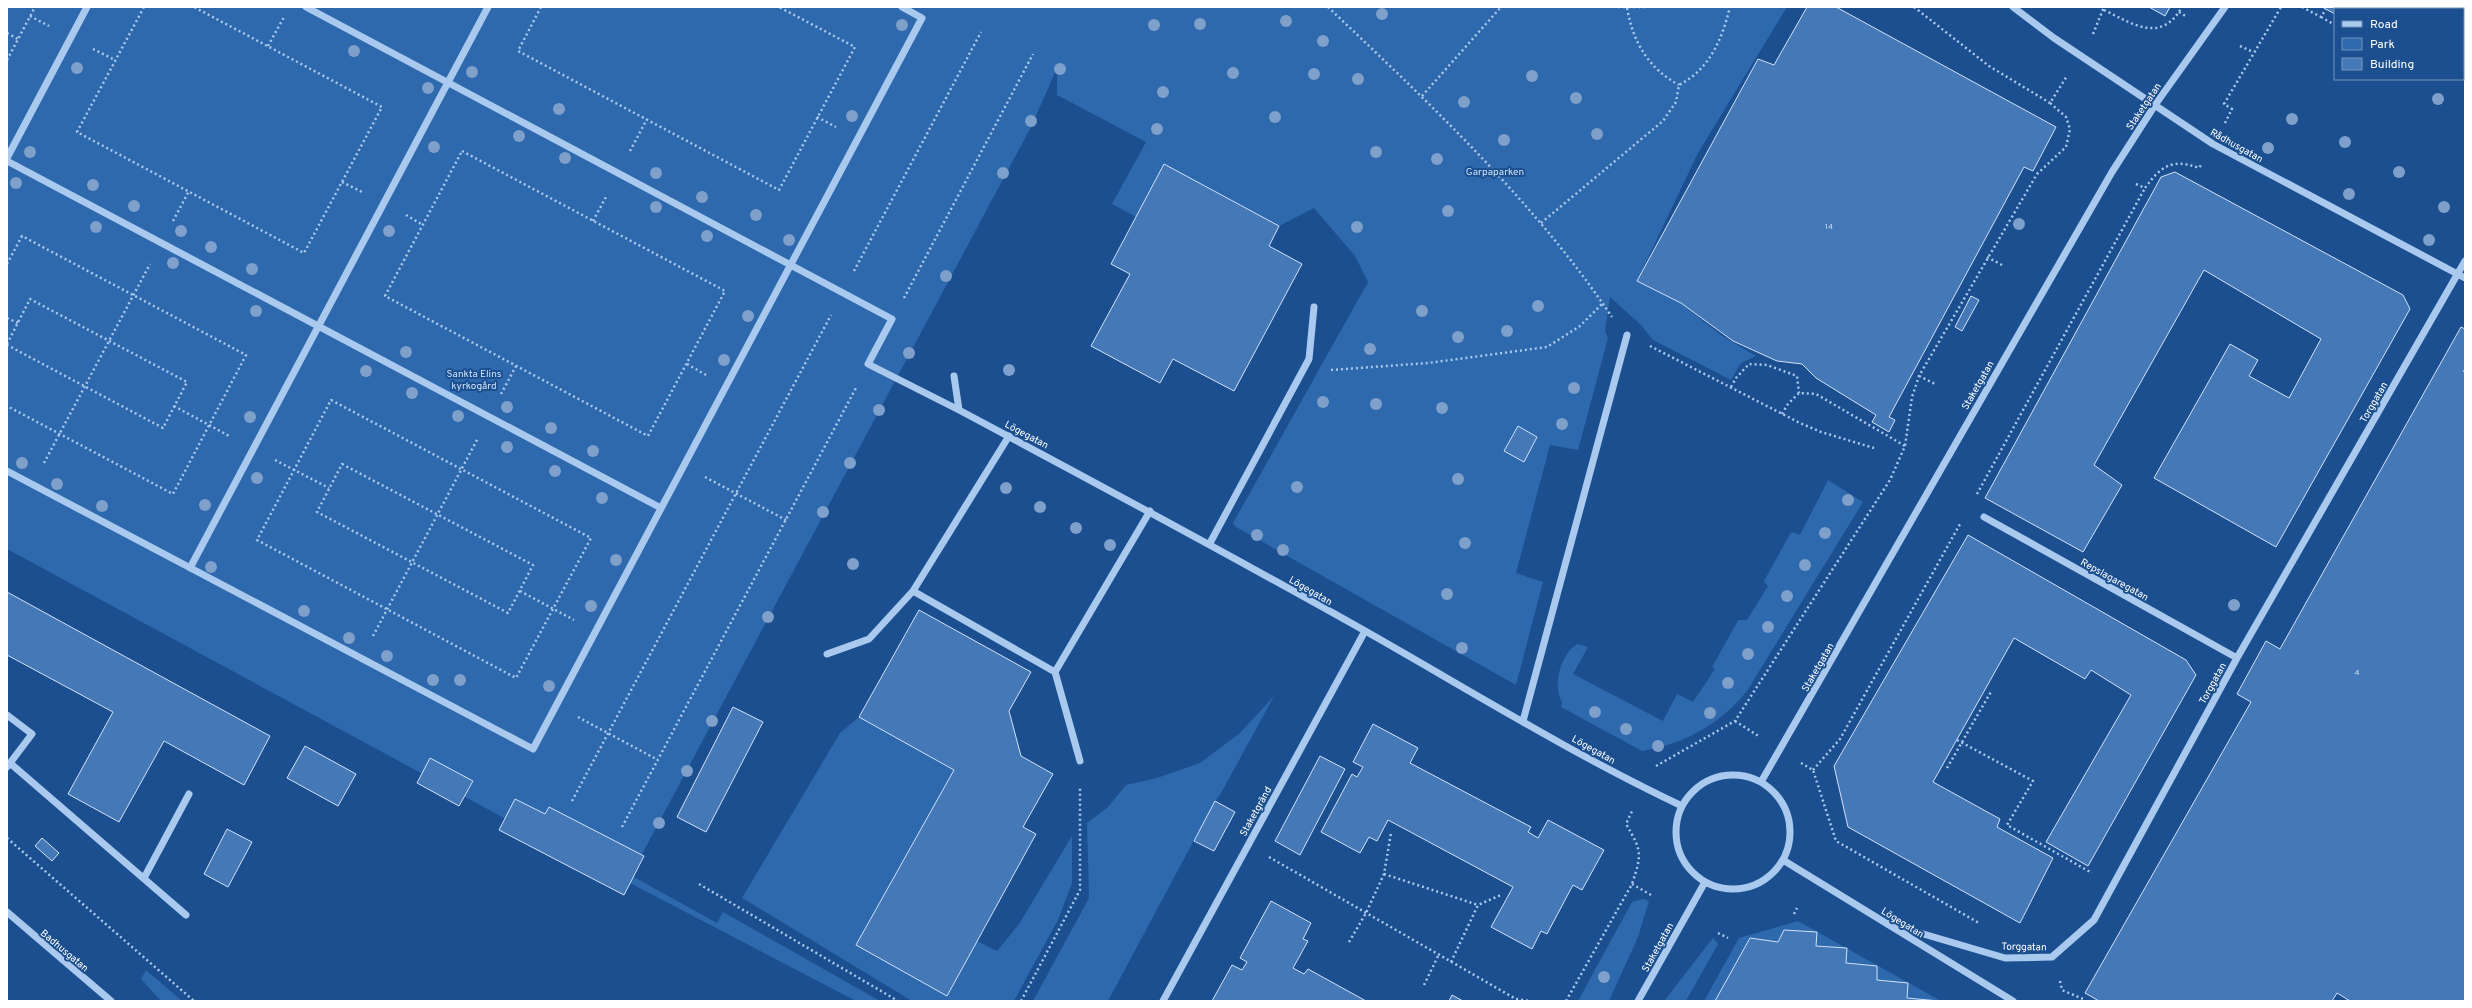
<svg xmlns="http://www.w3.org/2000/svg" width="2472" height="1008" viewBox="0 0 2472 1008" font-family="Overpass,sans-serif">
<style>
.green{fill:#2e69ad}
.building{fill:#4478b7;stroke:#cfe3fa}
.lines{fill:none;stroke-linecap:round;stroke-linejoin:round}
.path{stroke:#a9c9ee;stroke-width:2.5;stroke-dasharray:2 3;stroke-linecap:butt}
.minor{stroke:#a9c9ee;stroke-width:7}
.tree{fill:#7ea0ca}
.labels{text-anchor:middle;stroke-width:4;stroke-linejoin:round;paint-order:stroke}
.number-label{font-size:8px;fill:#d0dded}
.street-label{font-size:10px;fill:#fff;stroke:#1b4f8f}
.park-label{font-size:10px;fill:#cfe3fa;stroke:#1b4f8f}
</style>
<rect width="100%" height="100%" fill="#1b4f8f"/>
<path class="green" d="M 7,7 L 1787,7 L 1698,153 L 1637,281 L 1681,303 L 1721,335 L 1756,356 L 1741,363 L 1731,380 L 1653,340 L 1641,325 L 1610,297 L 1605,331 L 1608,338 L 1578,450 L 1550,445 L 1516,573 L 1543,582 L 1516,685 L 1236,527 L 1233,523 L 1368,282 L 1355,256 L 1314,208 L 1279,226 L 1164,164 L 1136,217 L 1112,204 L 1146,142 L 1057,95 L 1057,68 L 1031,127 L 626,884 L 7,549 Z
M 1828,480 L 1863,502 L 1747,691 C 1720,724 1685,744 1642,751 L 1561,707 L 1562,702 C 1552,685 1561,654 1577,644 L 1588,647 L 1573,674 L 1663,721 L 1677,694 L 1693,702 L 1715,669 L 1712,667 L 1736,624 L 1738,620 L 1747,620 L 1768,586 L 1764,582 L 1765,579 L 1790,534 L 1793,532 L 1800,535 Z
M 1274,696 L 1220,795 L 1215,801 L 1108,1001 L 1033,1001 L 1089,898 L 1087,823 L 1107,808 L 1126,785 L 1157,778 L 1200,763 L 1240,733 Z
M 859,717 L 954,770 L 856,945 L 947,995 L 977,941 L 997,951 L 1019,924 L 1072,836 L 1072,883 L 1058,920 L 1014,1001 L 912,1001 L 742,898 L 840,733 Z
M 634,877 L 717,923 L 723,912 L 880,1001 L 856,1001 L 630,883 Z
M 1643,899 L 1649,901 L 1638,937 L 1609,1001 L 1578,1001 L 1632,902 Z
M 1798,921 L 1941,1001 L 1907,998 L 1908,983 L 1877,980 L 1877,966 L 1846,963 L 1846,948 L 1816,946 L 1784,930 L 1778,942 L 1758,941 L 1725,1001 L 1704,1001 L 1739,938 Z
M 1713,938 L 1718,944 L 1686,1001 L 1664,1001 Z
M 146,970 L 182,1001 L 161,1001 L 141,979 Z"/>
<path class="building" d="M 1807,7 L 1836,7 L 2056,127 L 2033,171 L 2024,167 L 1889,417 L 1895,420 L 1889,432 L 1872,422 L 1876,415 L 1816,378 L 1802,364 L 1777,361 L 1733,341 L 1681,303 L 1637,281 L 1758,59 L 1774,65 Z
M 2149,7 L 2170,7 L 2165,16 Z
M 2322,7 L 2353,7 L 2352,9 L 2335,9 L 2335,14 Z
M 1164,164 L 1279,226 L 1269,246 L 1302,264 L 1234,391 L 1173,359 L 1160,383 L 1091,346 L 1130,274 L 1111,264 Z
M 2175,172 L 2403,295 L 2410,309 L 2276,547 L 2154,478 L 2230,344 L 2258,360 L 2249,376 L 2289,398 L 2321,339 L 2204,270 L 2094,465 L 2122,485 L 2083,552 L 1985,498 L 2161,177 Z
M 1971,296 L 1979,300 L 1962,331 L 1955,327 Z
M 2461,327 L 2465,329 L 2465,1001 L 2350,1001 L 2337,993 L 2332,1001 L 2099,1001 L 2085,993 L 2251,702 L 2237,694 L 2266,641 L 2280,649 Z
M 1518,426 L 1537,437 L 1524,462 L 1504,451 Z
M 1968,535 L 2186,660 L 2196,675 L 2088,866 L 2046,842 L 2131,695 L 2091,670 L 2085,679 L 2014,638 L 1933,782 L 2000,819 L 1997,827 L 2053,858 L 2020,923 L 1848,827 L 1834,766 Z
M 7,592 L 270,736 L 244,785 L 164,741 L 119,822 L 68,794 L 113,712 L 7,655 Z
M 919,610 L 1031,672 L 1009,711 L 1021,756 L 1053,774 L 1023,827 L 1036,834 L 947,996 L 856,945 L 954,770 L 859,717 Z
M 733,707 L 763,722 L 706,832 L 677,817 Z
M 1373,724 L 1418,748 L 1410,763 L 1531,827 L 1528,832 L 1538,838 L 1548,820 L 1604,850 L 1582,890 L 1573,885 L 1547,934 L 1541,931 L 1532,949 L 1491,927 L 1513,887 L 1388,820 L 1377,841 L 1369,837 L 1360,853 L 1321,832 L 1352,774 L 1357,777 L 1363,767 L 1353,762 Z
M 305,746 L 356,774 L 338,806 L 287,778 Z
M 1320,756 L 1345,769 L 1300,855 L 1275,841 Z
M 430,758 L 473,781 L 459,806 L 417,783 Z
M 515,799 L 545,814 L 549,807 L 644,856 L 624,895 L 499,830 Z
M 1215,801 L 1235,812 L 1214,851 L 1194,841 Z
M 227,829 L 252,842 L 228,887 L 204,874 Z
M 42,838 L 59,853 L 52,861 L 35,846 Z
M 1271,901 L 1311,923 L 1303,939 L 1308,941 L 1293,968 L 1304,974 L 1308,969 L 1366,1001 L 1212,1001 L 1232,965 L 1242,970 L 1247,962 L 1240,958 Z
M 1784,930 L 1817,932 L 1816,946 L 1847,948 L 1846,963 L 1877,966 L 1877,980 L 1908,983 L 1907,998 L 1939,1001 L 1715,1001 L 1750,938 L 1778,942 Z
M 1452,995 L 1463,1001 L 1449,1001 Z"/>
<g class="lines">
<path class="path" d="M 144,7 L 77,132 L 304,253 L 382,107 L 194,7
M 541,7 L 518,51 L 779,190 L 855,47 L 779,7
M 1328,7 C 1429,103 1534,201 1612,317
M 1618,7 L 1648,7
M 1914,7 L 1989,66 L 2050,103
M 2302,7 L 2321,17 L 2326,9
M 1627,8 C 1633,42 1648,68 1679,85
M 2355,9 L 2356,7
M 2104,10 C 2133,24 2161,44 2182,7
M 2179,12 L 2187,17
M 30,16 L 49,26
M 2321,17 L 2335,25
M 7,33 L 18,39
M 2093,34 L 2104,7
M 268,46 L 284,17
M 2240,46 L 2253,52
M 93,49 L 115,60
M 7,60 L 35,7
M 1422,96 L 1501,7
M 817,117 L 836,127
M 2225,123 L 2232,109 L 2224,104 L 2281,7
M 462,151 L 725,291 L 648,436 L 385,296 Z
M 630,151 L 647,119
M 342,182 L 362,192
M 2136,184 L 2145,188 C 2161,166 2172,158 2199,168 L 2201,165
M 406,215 L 423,225
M 173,221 L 189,191
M 593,221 L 607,195
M 1541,223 L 1663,121 L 1676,102 L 1679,85 C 1710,69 1722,39 1730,7
M 1987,257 L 2002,265
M 7,264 L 22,236 L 246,355 L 173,494 L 7,406
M 854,271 L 981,32
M 904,298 L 1033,54
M 7,318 L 18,323
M 7,344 L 30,299 L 187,382 L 163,428 L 7,345
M 1650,346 L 1800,423 L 1821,432 L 1874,448
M 687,364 L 706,375
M 1331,370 L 1428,363 L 1547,347 L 1580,326 L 1603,303
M 2464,370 L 2465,373
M 1919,376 L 1935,384
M 1731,387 L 1736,378 L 1749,364 L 1767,365 L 1797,376 L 1799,393
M 501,394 L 516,366
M 331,400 L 591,538 L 516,678 L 257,540 Z
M 174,406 L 231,437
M 1782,414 L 1788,404 L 1799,393 L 1816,394 L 1905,446
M 275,460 L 329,488
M 44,463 L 150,264
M 342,464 L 533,565 L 508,613 L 317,512 Z
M 705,477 L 786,520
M 1977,494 L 2145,188
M 520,591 L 574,620
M 373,636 L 478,438
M 578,717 L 658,760
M 1735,721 L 1760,737
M 1957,740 L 2033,781 L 2007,825 L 2092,873
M 1801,763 L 1813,770 L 1836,841 L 1979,923
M 1656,766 L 1735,721 L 1890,480 L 1905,446 L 1912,397 L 1919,376 L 2037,174 L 2066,147 L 2070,129 L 2066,117 L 2050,103 L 2067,76
M 1947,768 L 1992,690
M 1813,770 L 1840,739 L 1960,524
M 572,801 L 831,315
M 622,827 L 857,386
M 7,838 L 194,1001
M 1269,857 L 1516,999 L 1529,1001
M 1384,874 L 1478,905
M 699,884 L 898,1001
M 1632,884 L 1651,895
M 1794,914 L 1797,908
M 1718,933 L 1728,938
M 1349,942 L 1366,913 L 1384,874 L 1391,833
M 1451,962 L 1478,905 L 1501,895
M 2060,981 L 2062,990 L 2083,999
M 1424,985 L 1439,954
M 1021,1001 L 1080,890 L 1080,786
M 1566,1001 L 1632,884 C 1642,854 1642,851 1626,824 L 1633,809"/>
<path class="minor" d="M 306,7 L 892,319 L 868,364 L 959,410
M 2013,7 L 2054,38 L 2213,144 L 2465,278
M 7,158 L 87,7
M 7,161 L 661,508
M 954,376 L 959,410 C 1096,483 1232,556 1367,632 C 1471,691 1574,755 1682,806
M 7,471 L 533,749 L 922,18 L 902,7
M 1984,517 L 2237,658
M 1210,543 L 1309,359 L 1314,307
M 190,568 L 488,7
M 913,591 L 1055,672
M 827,654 L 869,639 L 913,591 L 1009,436
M 7,715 L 32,734 L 7,767
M 1523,721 L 1627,335
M 1080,761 L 1055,672 L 1150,511
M 10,763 L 186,915
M1676 832a57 57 0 1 1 114 0a57 57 0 1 1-114 0Z
M 1761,782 L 2112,172 L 2155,105 L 2225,7
M 1783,860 L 2013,1001
M 144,878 L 189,794
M 7,912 L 111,1001
M 1886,923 L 2005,958 L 2052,957 L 2094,920 L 2237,658 L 2465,261
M 1163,1001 L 1365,631
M 1638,1001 L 1705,882"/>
</g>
<g class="tree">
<circle cx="1382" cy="14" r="6"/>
<circle cx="1286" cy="21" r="6"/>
<circle cx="1200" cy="24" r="6"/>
<circle cx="902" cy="25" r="6"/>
<circle cx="1154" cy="25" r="6"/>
<circle cx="1323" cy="41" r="6"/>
<circle cx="354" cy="51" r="6"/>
<circle cx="77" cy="68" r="6"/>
<circle cx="1060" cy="69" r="6"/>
<circle cx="472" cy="72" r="6"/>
<circle cx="1233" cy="73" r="6"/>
<circle cx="1314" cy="74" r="6"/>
<circle cx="1532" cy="76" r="6"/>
<circle cx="1358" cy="79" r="6"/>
<circle cx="428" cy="88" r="6"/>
<circle cx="1163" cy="92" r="6"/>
<circle cx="1576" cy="98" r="6"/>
<circle cx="2438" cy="99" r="6"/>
<circle cx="1464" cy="102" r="6"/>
<circle cx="559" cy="109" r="6"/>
<circle cx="852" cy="116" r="6"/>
<circle cx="1275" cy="117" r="6"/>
<circle cx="2292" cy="119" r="6"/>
<circle cx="1031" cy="121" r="6"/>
<circle cx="1157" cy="129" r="6"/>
<circle cx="1597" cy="134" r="6"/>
<circle cx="519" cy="136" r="6"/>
<circle cx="1504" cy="140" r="6"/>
<circle cx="2345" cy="142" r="6"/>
<circle cx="434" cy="147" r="6"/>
<circle cx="2268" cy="148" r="6"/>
<circle cx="30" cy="152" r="6"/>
<circle cx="1376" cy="152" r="6"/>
<circle cx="565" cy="158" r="6"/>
<circle cx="1437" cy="159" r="6"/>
<circle cx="2399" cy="172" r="6"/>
<circle cx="656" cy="173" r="6"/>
<circle cx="1003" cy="173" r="6"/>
<circle cx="16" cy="183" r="6"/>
<circle cx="93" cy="185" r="6"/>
<circle cx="2349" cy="194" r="6"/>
<circle cx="702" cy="197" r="6"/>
<circle cx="134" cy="206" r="6"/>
<circle cx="656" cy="207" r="6"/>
<circle cx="2444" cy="207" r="6"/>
<circle cx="1448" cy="211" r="6"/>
<circle cx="756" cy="215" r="6"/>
<circle cx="2019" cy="224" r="6"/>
<circle cx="96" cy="227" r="6"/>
<circle cx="1357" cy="227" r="6"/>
<circle cx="181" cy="231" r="6"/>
<circle cx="389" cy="231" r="6"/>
<circle cx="707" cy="236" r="6"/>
<circle cx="789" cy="240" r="6"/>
<circle cx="2429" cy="240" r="6"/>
<circle cx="211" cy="247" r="6"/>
<circle cx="173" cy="263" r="6"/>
<circle cx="252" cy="269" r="6"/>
<circle cx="946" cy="276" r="6"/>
<circle cx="1538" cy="306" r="6"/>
<circle cx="256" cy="311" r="6"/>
<circle cx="1422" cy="311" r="6"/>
<circle cx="748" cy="316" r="6"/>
<circle cx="1507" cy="331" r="6"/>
<circle cx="1458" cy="337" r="6"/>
<circle cx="1370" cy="349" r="6"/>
<circle cx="406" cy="352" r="6"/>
<circle cx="909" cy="353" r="6"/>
<circle cx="724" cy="360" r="6"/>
<circle cx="1009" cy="370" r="6"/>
<circle cx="366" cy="371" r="6"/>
<circle cx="1574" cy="388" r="6"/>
<circle cx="412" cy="393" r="6"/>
<circle cx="1323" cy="402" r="6"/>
<circle cx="1376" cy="404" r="6"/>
<circle cx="507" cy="407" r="6"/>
<circle cx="1442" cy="408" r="6"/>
<circle cx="879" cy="410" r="6"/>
<circle cx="458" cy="416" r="6"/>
<circle cx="250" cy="417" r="6"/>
<circle cx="1562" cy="424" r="6"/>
<circle cx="551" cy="428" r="6"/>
<circle cx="507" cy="447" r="6"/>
<circle cx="593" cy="451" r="6"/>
<circle cx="22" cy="463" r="6"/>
<circle cx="850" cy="463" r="6"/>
<circle cx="555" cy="471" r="6"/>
<circle cx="257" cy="478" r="6"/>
<circle cx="1458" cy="479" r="6"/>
<circle cx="57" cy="484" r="6"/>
<circle cx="1297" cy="487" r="6"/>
<circle cx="1006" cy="488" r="6"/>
<circle cx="602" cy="498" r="6"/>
<circle cx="1848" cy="500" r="6"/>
<circle cx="205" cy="505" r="6"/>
<circle cx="102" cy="506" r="6"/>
<circle cx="1040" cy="507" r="6"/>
<circle cx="823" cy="512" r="6"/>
<circle cx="1076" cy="528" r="6"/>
<circle cx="1825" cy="533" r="6"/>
<circle cx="1257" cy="535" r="6"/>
<circle cx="1465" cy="543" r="6"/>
<circle cx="1110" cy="545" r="6"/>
<circle cx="1283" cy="550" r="6"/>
<circle cx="616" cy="560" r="6"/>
<circle cx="853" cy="564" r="6"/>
<circle cx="1805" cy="565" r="6"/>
<circle cx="211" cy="567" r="6"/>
<circle cx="1447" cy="594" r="6"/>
<circle cx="1787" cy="596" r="6"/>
<circle cx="2234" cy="605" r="6"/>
<circle cx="591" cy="606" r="6"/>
<circle cx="304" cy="611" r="6"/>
<circle cx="768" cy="617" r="6"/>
<circle cx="1768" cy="627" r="6"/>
<circle cx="349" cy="638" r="6"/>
<circle cx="1462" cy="648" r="6"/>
<circle cx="1748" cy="654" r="6"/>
<circle cx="387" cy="656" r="6"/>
<circle cx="433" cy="680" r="6"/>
<circle cx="460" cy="680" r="6"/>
<circle cx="1728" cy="683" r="6"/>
<circle cx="549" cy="686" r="6"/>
<circle cx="1595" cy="712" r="6"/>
<circle cx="1710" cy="713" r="6"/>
<circle cx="712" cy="721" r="6"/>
<circle cx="1626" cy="729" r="6"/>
<circle cx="1658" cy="746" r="6"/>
<circle cx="687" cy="771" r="6"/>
<circle cx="659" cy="823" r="6"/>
<circle cx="1604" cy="977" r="6"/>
</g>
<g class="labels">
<g class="number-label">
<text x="1829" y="229">14</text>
<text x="2357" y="675">4</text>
</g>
<g class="street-label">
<text transform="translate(2143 106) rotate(-56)" y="4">Staketgatan</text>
<text transform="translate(2237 145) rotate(29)" y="4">Rådhusgatan</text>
<text transform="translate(1977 385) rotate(-60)" y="4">Staketgatan</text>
<text transform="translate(2373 402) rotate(-60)" y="4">Torggatan</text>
<text transform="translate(1027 434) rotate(28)" y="4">Lögegatan</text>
<text transform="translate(2115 579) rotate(29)" y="4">Repslagaregatan</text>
<text transform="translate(1311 590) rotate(30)" y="4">Lögegatan</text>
<text transform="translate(1817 667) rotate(-60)" y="4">Staketgatan</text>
<text transform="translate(2212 683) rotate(-61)" y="4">Torggatan</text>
<text transform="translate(1594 749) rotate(29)" y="4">Lögegatan</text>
<text transform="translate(1255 811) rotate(-61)" y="4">Staketgränd</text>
<text transform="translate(1903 922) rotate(32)" y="4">Lögegatan</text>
<text transform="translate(2024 946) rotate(1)" y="4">Torggatan</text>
<text transform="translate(1657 947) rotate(-61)" y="4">Staketgatan</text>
<text transform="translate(65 950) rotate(40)" y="4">Badhusgatan</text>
</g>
<g class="park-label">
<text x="1495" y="175">Garpaparken</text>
<text x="474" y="377">Sankta Elins<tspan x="474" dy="12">kyrkogård</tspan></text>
</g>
</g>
<rect width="2472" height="1008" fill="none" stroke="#ffffff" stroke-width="16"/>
<rect x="2334" y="8" width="130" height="72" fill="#1b4f8f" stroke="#7695bc"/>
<rect x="2342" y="21" width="20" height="6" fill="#a9c9ee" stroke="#7695bc"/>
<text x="2370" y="28" font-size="12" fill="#ffffff">Road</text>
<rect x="2342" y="38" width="20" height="12" fill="#2e69ad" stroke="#7695bc"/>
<text x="2370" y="48" font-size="12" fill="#ffffff">Park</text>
<rect x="2342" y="58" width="20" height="12" fill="#4478b7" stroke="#7695bc"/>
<text x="2370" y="68" font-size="12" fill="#ffffff">Building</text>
</svg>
